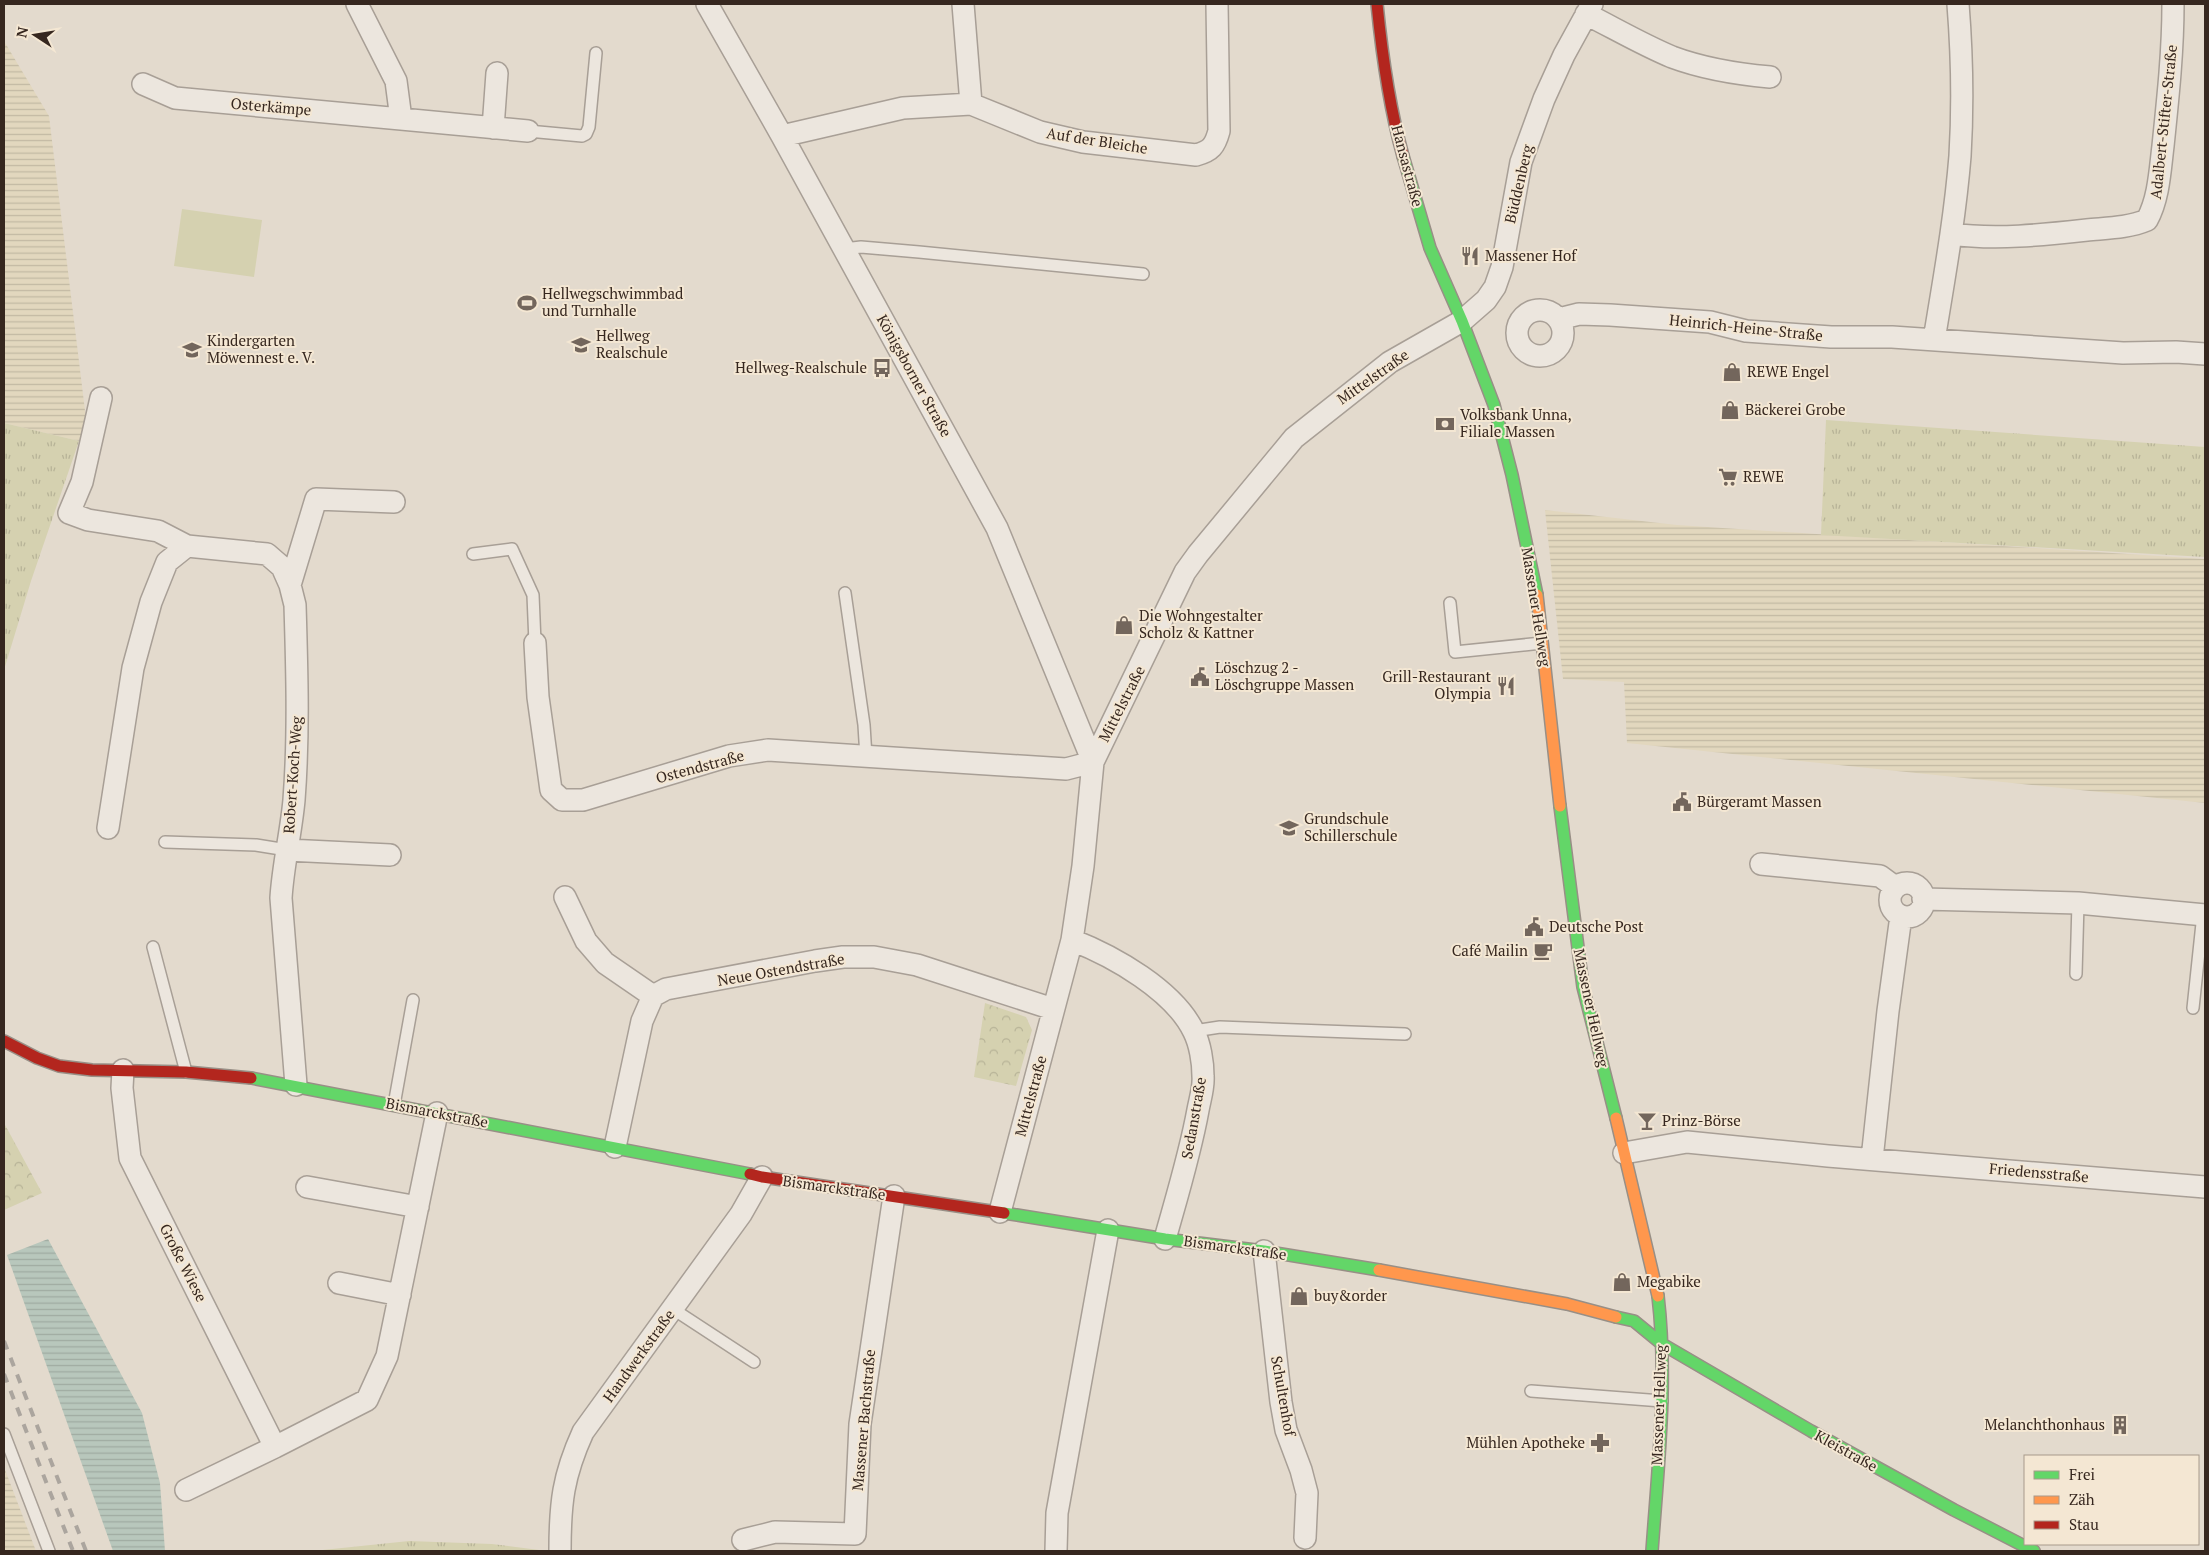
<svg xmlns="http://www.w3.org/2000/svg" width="2209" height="1555" viewBox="0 0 2209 1555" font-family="'PT Serif',serif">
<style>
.farmland{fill:url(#farmland-rules)}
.grass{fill:url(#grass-tufts)}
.park{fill:url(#park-crowns)}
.pitch{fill:#d5d1b0}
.water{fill:url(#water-rules)}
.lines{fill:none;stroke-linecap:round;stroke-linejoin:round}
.lane-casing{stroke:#a89f96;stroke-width:14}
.street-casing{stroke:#a89f96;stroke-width:24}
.fast-casing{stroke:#988f86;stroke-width:14}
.slow-casing{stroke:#988f86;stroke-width:14}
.jam-casing{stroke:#988f86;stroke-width:14}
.lane{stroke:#ece6de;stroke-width:11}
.street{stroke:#ece6de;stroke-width:21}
.fast{stroke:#63d668;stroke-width:11}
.slow{stroke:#ff974d;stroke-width:11}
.jam{stroke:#b3261e;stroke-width:11}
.rail{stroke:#aba59e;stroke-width:4;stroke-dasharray:9 9;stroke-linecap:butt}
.labels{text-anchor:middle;stroke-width:4;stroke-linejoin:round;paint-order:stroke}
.street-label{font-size:15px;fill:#36271f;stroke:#f4e7d3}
.poi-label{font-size:15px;fill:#36271f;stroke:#f4e7d3;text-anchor:start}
</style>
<defs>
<pattern id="farmland-rules" width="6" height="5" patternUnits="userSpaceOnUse" patternTransform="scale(1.25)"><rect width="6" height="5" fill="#e2d7be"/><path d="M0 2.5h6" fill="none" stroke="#c2b9a3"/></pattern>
<pattern id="grass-tufts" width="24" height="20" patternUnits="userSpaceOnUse" patternTransform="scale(1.25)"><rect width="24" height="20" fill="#d5d1b0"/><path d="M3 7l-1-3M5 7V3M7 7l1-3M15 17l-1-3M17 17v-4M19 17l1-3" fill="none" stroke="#b7b397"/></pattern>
<pattern id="park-crowns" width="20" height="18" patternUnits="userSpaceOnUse" patternTransform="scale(1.25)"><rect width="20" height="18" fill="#d5d1b0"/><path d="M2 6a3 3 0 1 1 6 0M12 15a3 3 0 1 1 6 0" fill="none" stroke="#b7b397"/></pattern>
<pattern id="water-rules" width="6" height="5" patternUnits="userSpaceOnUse" patternTransform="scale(1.25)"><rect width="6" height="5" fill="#b8c7bc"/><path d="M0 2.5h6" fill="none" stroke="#9faba1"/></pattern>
</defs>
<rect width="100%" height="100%" fill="#e3dacd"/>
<path class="farmland" d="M 4,41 L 49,116 L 87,427 L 79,441 L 4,423 Z
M 1545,510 L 1677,525 L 2205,559 L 2205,803 L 1627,743 L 1624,682 L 1563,679 Z
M 4,1467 L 36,1551 L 4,1551 Z"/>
<path class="grass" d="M 1826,420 L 2205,447 L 2205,557 L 1821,535 Z
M 4,423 L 79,441 L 31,581 L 4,670 Z
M 409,1541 L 492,1544 L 539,1550 L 539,1551 L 313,1551 Z"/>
<path class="park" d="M 985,1003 L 1026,1017 L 1032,1030 L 1016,1086 L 974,1077 Z
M 4,1123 L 42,1193 L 4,1210 Z"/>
<path class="pitch" d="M 182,209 L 262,220 L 254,277 L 174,266 Z"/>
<path class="water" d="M 48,1239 L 142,1413 L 160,1483 L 165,1551 L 113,1551 L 7,1255 Z"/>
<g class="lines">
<g class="lane-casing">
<path id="lane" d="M 528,131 L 582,136 L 586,134 L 589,127 L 596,53
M 844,249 L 861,247 L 919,252 L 1143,274
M 473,554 L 512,549 L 533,595 L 535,643
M 845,593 L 864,725 L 866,757
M 1450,603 L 1455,652 L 1542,643
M 165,842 L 256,845 L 287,850
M 153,947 L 186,1072
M 2076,974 L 2078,903
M 2193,1008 L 2203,914
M 1194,1031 L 1220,1027 L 1405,1034
M 394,1105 L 413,1000
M 673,1309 L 754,1362
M 1531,1391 L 1662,1401
M 4,1434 L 49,1551"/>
</g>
<g class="street-casing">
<path id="street" d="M 357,4 L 396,81 L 401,119 L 528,131
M 707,4 L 782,136 L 997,528 L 1093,762
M 963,4 L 971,104
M 1586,14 C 1614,28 1643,45 1672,57 C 1704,69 1736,74 1770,77
M 143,84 L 175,98 L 401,119
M 493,128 L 497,73
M 782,136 L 903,108 L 971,104 L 1040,132 L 1083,142 L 1196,155 C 1211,151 1215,146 1219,131 L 1217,4
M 1951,234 C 1996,240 2042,235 2087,230 C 2107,228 2128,228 2147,220 C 2159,198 2160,170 2163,146 C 2168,98 2173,51 2173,4
M1517 333a23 23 0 1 1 46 0a23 23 0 1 1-46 0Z
M 1559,319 L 1579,314 L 1610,315 L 1710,322 L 1746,331 L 1831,337 L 1892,337 L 2123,353 L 2176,352 L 2205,354
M 1934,340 C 1944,279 1955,218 1960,156 C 1963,106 1962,54 1958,4
M 101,398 L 82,482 L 69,513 L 88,520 L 158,531 L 187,546
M 290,585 L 316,499 L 394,502
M 535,643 L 538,697 L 551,790 L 562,800 L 583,800 L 729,756 L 768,750 L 1066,769 L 1093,762
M 108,828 L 133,668 L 151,602 L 167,562 L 187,546 L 267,554 L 282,567 L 290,585 L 295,605 C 297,670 299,735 294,800 C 291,833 283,865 281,898 L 296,1085
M 287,850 L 390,855
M 1761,864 L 1880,876 L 1895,887
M1890 900a17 17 0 1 1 34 0a17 17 0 1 1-34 0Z
M 565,897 L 586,941 L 605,963 L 653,996
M 1923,899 L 2078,903 L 2205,915
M 1072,940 C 1113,956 1174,990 1194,1032 C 1200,1044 1203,1062 1203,1076 C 1204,1087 1200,1099 1198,1110 C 1190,1154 1177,1196 1165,1239
M 123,1070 L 122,1088 L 130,1158 L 275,1447 L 367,1400 L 387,1356 L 437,1113
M 615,1147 L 642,1021 L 653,996 L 666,989 L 815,961 L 843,957 L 874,957 L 917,965 L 1053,1009
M 1624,1153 L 1687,1142 L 1828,1156 L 2205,1187
M 1872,1159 L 1888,1011 L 1901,916
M 307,1187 L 418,1207
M 1000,1212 L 1072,940 L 1083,866 L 1093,762 L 1185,572 L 1198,554 L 1294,438 L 1390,362 L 1462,321 L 1486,300 L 1495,287 L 1502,267 L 1521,162 L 1544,99 L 1564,55 L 1592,4
M 1264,1251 L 1281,1402 L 1286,1430 L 1301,1470 L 1307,1493 L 1305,1538
M 339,1283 L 400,1295
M 186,1490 L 275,1447
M 743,1540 L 775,1532 L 855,1534 L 860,1424 L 894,1196
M 560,1551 C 560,1503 563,1476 583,1432 L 741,1214 L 762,1177
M 1056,1551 L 1057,1513 L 1108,1230"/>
</g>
<g class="fast-casing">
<path id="fast" d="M 1403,156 L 1430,248 L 1462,321 L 1494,405 L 1512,475 L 1537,595
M 1560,806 L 1583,987 L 1616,1118
M 251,1078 L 750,1174
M 1004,1213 L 1165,1239 L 1264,1251 L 1379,1270
M 1616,1317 L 1634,1321 L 1662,1344 L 1811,1431 L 1954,1510 L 2034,1551
M 1652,1551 C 1658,1466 1668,1381 1658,1296"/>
</g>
<g class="slow-casing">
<path id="slow" d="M 1537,595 L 1560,806
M 1616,1118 L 1658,1296
M 1379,1270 L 1567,1304 L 1616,1317"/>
</g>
<g class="jam-casing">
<path id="jam" d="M 1377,4 C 1382,55 1389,106 1403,156
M 4,1041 L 37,1058 L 59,1066 L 92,1070 L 186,1072 L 251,1078
M 750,1174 L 762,1177 L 1004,1213"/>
</g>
<use href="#lane" class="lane"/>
<use href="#street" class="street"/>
<use href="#fast" class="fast"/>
<use href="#slow" class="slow"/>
<use href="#jam" class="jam"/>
<path class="rail" d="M 4,1341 L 86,1551
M 4,1374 L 73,1551"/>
</g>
<defs>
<g id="restaurant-bare" transform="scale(1.5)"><path d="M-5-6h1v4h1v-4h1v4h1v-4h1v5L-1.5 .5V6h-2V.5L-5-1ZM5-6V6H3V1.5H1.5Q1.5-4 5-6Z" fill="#73665c" stroke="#f4e7d3" stroke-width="2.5" paint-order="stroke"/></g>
<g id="stadium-bare" transform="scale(1.5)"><path d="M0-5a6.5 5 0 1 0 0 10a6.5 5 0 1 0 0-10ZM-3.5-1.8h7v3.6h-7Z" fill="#73665c" stroke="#f4e7d3" stroke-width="2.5" paint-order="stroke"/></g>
<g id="school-bare" transform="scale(1.5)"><path d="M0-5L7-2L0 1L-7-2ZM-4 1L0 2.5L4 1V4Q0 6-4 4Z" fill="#73665c" stroke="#f4e7d3" stroke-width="2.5" paint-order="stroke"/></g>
<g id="bus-bare" transform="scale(1.5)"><path d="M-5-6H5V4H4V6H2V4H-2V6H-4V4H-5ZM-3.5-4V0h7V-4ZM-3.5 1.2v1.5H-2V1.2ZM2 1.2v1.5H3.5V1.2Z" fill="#73665c" stroke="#f4e7d3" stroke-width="2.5" paint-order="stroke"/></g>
<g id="shop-bare" transform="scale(1.5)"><path d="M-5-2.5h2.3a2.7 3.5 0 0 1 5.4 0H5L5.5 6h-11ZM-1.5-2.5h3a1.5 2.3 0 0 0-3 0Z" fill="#73665c" stroke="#f4e7d3" stroke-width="2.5" paint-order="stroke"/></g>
<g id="bank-bare" transform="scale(1.5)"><path d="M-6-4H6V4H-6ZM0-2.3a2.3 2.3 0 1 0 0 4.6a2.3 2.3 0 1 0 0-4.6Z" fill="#73665c" stroke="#f4e7d3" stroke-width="2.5" paint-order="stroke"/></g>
<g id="supermarket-bare" transform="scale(1.5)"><path d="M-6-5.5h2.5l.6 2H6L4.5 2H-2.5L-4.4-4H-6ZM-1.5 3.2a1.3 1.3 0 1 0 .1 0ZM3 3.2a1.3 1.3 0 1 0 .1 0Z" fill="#73665c" stroke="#f4e7d3" stroke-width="2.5" paint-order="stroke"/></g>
<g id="civic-bare" transform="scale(1.5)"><path d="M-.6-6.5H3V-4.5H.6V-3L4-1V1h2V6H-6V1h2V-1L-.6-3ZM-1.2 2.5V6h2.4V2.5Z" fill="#73665c" stroke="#f4e7d3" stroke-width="2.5" paint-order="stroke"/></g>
<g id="cafe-bare" transform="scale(1.5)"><path d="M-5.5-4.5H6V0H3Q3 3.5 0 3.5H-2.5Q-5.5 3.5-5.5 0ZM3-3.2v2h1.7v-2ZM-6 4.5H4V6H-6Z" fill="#73665c" stroke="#f4e7d3" stroke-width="2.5" paint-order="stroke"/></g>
<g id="bar-bare" transform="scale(1.5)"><path d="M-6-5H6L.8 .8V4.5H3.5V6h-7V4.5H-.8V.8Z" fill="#73665c" stroke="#f4e7d3" stroke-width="2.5" paint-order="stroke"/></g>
<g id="building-bare" transform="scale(1.5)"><path d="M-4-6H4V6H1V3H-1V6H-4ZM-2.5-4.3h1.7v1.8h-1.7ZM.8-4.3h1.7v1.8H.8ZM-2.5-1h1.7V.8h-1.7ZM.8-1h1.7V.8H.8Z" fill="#73665c" stroke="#f4e7d3" stroke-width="2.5" paint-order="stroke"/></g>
<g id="pharmacy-bare" transform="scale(1.5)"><path d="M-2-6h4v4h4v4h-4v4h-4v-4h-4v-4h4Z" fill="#73665c" stroke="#f4e7d3" stroke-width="2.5" paint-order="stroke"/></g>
</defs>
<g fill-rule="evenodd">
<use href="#restaurant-bare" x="1470" y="256"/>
<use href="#stadium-bare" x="527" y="303"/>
<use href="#school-bare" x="581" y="345"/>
<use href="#school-bare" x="192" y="350"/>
<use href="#bus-bare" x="882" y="368"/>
<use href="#shop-bare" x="1732" y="372"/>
<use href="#shop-bare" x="1730" y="410"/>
<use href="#bank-bare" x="1445" y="424"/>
<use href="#supermarket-bare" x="1728" y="477"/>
<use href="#shop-bare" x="1124" y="625"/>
<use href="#civic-bare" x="1200" y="677"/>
<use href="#restaurant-bare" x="1506" y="686"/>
<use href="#civic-bare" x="1682" y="802"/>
<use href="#school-bare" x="1289" y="828"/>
<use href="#civic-bare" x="1534" y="927"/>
<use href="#cafe-bare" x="1543" y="951"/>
<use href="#bar-bare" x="1647" y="1121"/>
<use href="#shop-bare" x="1622" y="1282"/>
<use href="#shop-bare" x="1299" y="1296"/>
<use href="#building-bare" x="2120" y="1425"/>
<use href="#pharmacy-bare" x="1600" y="1443"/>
</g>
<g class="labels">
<g class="street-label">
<text transform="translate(271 107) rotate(5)" y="5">Osterkämpe</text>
<text transform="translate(2164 122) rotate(-84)" y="5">Adalbert-Stifter-Straße</text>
<text transform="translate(1097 141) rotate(9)" y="5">Auf der Bleiche</text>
<text transform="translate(1407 166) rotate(75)" y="5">Hansastraße</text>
<text transform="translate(1519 184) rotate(-77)" y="5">Büddenberg</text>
<text transform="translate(1746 328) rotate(6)" y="5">Heinrich-Heine-Straße</text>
<text transform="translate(914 376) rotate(61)" y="5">Königsborner Straße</text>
<text transform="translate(1373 377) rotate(-35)" y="5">Mittelstraße</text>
<text transform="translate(1536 607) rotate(81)" y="5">Massener Hellweg</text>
<text transform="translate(1122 704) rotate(-63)" y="5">Mittelstraße</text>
<text transform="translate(700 767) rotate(-15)" y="5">Ostendstraße</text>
<text transform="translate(293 775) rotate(-86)" y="5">Robert-Koch-Weg</text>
<text transform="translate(781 970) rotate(-10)" y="5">Neue Ostendstraße</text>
<text transform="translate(1591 1008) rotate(78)" y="5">Massener Hellweg</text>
<text transform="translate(1031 1096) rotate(-75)" y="5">Mittelstraße</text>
<text transform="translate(437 1113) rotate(11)" y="5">Bismarckstraße</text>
<text transform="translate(1194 1118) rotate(-80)" y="5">Sedanstraße</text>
<text transform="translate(2039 1173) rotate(5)" y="5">Friedensstraße</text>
<text transform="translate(834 1188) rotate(8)" y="5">Bismarckstraße</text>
<text transform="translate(1235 1248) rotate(8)" y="5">Bismarckstraße</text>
<text transform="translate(183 1263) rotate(63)" y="5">Große Wiese</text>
<text transform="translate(639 1356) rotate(-54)" y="5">Handwerkstraße</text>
<text transform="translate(1283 1396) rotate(80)" y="5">Schultenhof</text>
<text transform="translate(1659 1405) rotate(-88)" y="5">Massener Hellweg</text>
<text transform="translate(864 1420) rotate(-85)" y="5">Massener Bachstraße</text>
<text transform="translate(1846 1451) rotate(29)" y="5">Kleistraße</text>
</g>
<g class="poi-label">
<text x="1485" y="261">Massener Hof</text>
<text x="542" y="299">Hellwegschwimmbad<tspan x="542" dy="17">und Turnhalle</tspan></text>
<text x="596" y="341">Hellweg<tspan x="596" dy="17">Realschule</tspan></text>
<text x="207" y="346">Kindergarten<tspan x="207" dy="17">Möwennest e. V.</tspan></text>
<text x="867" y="373" text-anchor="end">Hellweg-Realschule</text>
<text x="1747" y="377">REWE Engel</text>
<text x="1745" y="415">Bäckerei Grobe</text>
<text x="1460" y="420">Volksbank Unna,<tspan x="1460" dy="17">Filiale Massen</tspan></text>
<text x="1743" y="482">REWE</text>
<text x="1139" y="621">Die Wohngestalter<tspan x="1139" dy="17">Scholz &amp; Kattner</tspan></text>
<text x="1215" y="673">Löschzug 2 -<tspan x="1215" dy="17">Löschgruppe Massen</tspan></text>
<text x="1491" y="682" text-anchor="end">Grill-Restaurant<tspan x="1491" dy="17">Olympia</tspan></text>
<text x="1697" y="807">Bürgeramt Massen</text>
<text x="1304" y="824">Grundschule<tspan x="1304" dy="17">Schillerschule</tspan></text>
<text x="1549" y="932">Deutsche Post</text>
<text x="1528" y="956" text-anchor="end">Café Mailin</text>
<text x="1662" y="1126">Prinz-Börse</text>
<text x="1637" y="1287">Megabike</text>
<text x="1314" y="1301">buy&amp;order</text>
<text x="2105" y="1430" text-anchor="end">Melanchthonhaus</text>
<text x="1585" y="1448" text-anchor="end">Mühlen Apotheke</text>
</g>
</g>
<rect width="2209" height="1555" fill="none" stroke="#36271f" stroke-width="10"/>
<rect x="2024" y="1455" width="175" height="90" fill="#f4e7d3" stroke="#a89a8b"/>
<rect x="2034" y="1471" width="25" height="8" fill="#63d668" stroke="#a89a8b"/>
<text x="2069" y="1480" font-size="15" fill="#36271f">Frei</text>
<rect x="2034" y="1496" width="25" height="8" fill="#ff974d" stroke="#a89a8b"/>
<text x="2069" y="1505" font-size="15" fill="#36271f">Zäh</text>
<rect x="2034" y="1521" width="25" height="8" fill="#b3261e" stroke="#a89a8b"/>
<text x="2069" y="1530" font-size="15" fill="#36271f">Stau</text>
<g transform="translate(35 35) rotate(282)" stroke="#f4e7d3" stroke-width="4" paint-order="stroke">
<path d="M0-4L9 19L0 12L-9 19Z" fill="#36271f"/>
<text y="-8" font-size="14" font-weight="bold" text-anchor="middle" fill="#36271f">N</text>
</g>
</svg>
